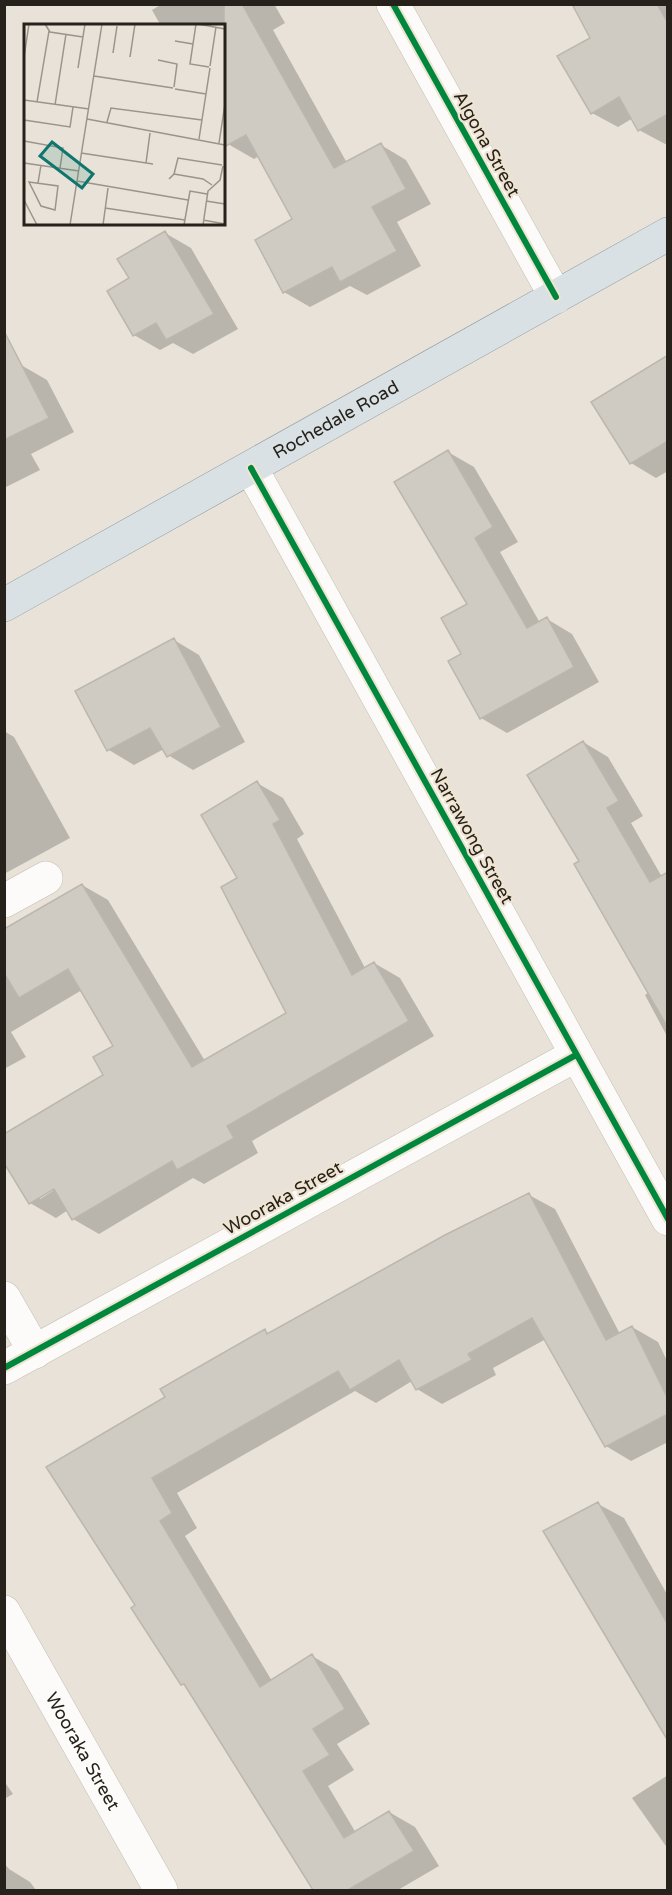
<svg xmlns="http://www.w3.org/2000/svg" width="672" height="1895" viewBox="0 0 672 1895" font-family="'Varela Round',sans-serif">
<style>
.shadow{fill:#0003;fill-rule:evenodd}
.building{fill:#cfcac2;stroke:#bbb7af;stroke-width:1.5}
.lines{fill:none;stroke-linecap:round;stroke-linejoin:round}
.minor-casing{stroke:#c4bfb7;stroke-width:34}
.major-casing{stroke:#8d9a9e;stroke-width:34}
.minor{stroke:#fcfbf9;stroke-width:33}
.major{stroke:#d9e1e4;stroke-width:33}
.cycleway-casing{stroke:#efe4d1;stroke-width:10}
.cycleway{stroke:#00873e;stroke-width:6}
.labels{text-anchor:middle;stroke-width:4.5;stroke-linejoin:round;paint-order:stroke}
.street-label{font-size:18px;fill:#26221b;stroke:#efe4d1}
.inset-road{fill:none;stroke:#9a958c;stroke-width:1.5}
.view{fill:#0f766e;fill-opacity:0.15;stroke:#0f766e;stroke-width:3}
.inset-edge{fill:none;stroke:#26221b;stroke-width:3}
</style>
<rect width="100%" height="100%" fill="#e8e2d8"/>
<path class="shadow" d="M 162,4 L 274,4 L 285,23 L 273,30 L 347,163 L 381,145 L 406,160 L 431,204 L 397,222 L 421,266 L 367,295 L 350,286 L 310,307 L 284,292 L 294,220 L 259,156 L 254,159 L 228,144 L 224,136 L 224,26 L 161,26 L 152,10 Z
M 573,4 L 668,4 L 668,143 L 665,144 L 639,130 L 633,118 L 618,127 L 592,113 L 592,38 Z
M 165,233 L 191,248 L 238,329 L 193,354 L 173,343 L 160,350 L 134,335 L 109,291 L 131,279 Z
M 668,356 L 668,471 L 656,478 L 631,463 Z
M 21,365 L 47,380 L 74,432 L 31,454 L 40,470 L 4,488 L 4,374 Z
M 448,452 L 474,467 L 518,542 L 500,552 L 540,623 L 547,619 L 572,634 L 599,682 L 507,733 L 481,718 L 463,655 L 469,605 Z
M 174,640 L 199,655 L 245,742 L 193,770 L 168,755 L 164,749 L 134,765 L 109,750 Z
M 4,731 L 14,737 L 70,838 L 4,874 Z
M 583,742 L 608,757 L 643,816 L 631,823 L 662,877 L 668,874 L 668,1038 L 645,995 L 649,992 L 581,861 Z
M 257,783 L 283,798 L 304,834 L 297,839 L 365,968 L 374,963 L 400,978 L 434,1036 L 252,1141 L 258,1153 L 204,1184 L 193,1178 L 99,1234 L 73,1219 L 68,1210 L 56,1218 L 30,1203 L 105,1075 L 115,1046 L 82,990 L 11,1032 L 26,1057 L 4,1069 L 4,931 L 82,885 L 108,900 L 205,1061 L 288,1013 L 239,879 ZM 60,1184 L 61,1186 L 40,1199 L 40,1196 Z
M 529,1195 L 555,1209 L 620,1334 L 632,1327 L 658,1342 L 668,1363 L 668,1442 L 631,1461 L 606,1446 L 546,1339 L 493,1368 L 496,1375 L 442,1404 L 417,1389 L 412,1381 L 376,1403 L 355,1391 L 177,1493 L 197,1528 L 185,1536 L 272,1681 L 312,1656 L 338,1671 L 370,1724 L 337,1744 L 354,1770 L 328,1786 L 356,1833 L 389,1812 L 415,1827 L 439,1866 L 398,1890 L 314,1890 L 189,1688 L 182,1684 L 137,1606 L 49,1468 L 167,1397 L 265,1331 L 270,1334 Z
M 598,1504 L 624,1518 L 668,1596 L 668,1737 Z
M 668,1775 L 668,1849 L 632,1798 Z
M 4,1781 L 13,1794 L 4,1799 Z
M 4,1863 L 9,1869 L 30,1882 L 36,1890 L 4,1890 Z"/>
<path class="building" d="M 224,4 L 242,4 L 334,168 L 381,143 L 406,189 L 372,207 L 397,251 L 340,282 L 332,267 L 283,293 L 255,240 L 292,219 L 246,135 L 224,147 Z
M 572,4 L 657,4 L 668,23 L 668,114 L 638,131 L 619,97 L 591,114 L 557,56 L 590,38 Z
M 165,231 L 214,314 L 166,340 L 156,323 L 133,336 L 107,291 L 129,278 L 117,259 Z
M 4,331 L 49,418 L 4,440 Z
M 668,355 L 668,441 L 630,464 L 591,402 Z
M 448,450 L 493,527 L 475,538 L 527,628 L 547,617 L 574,667 L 480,719 L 448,661 L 461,654 L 441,618 L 467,604 L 394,482 Z
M 174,638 L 221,727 L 167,757 L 150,728 L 107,751 L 75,691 Z
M 583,741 L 619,801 L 607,808 L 650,882 L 668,872 L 668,1028 L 574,864 L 579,861 L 527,775 Z
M 257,781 L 280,820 L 273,824 L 352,975 L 374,962 L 409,1021 L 227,1126 L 234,1138 L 177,1170 L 172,1161 L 72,1220 L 54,1189 L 29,1204 L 4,1163 L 4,1134 L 103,1075 L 93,1057 L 113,1046 L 68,969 L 19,998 L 4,973 L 4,929 L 82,884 L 192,1067 L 286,1013 L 221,887 L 237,878 L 201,815 Z
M 529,1193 L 606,1340 L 632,1326 L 668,1399 L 668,1414 L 605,1447 L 532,1318 L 468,1354 L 472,1360 L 416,1390 L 399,1360 L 350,1390 L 338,1371 L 152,1478 L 172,1513 L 160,1521 L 260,1687 L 312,1654 L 345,1709 L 313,1729 L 330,1755 L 303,1771 L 344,1838 L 389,1811 L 414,1851 L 348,1890 L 313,1890 L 184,1684 L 181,1685 L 131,1608 L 135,1605 L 46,1467 L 165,1397 L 160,1389 L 265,1329 L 267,1334 L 445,1235 Z
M 598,1502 L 668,1625 L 668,1741 L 543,1531 Z"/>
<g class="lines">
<g class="minor-casing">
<g id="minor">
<path d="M 393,4 L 556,297"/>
<path d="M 251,468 L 668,1219"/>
<path d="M 4,901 L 46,878"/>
<path d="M 4,1298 L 35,1352"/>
<path d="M 4,1368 L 576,1055"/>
<path id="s1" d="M 4,1612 L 161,1890"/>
</g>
</g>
<g class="major-casing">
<g id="major">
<path id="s2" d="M 4,605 L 668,234"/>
</g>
</g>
<use href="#minor" class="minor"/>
<use href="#major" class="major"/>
<g class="cycleway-casing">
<path id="cycleway" d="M 393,4 L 556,297
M 251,468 L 668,1219
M 4,1368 L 576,1055"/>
</g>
<use href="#cycleway" class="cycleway"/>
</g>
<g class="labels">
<g class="street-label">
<text transform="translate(487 144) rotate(61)" y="6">Algona Street</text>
<text dy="6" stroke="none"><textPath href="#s2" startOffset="380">Rochedale Road</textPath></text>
<text transform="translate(472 836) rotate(61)" y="6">Narrawong Street</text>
<text transform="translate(283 1198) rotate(-29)" y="6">Wooraka Street</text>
<text dy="6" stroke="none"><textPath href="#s1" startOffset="160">Wooraka Street</textPath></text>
</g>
</g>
<g transform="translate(24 24)">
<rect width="201" height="201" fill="#e8e2d8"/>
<path class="inset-road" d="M 21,0 L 26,8 L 59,13M 172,0 L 166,40 L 185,43M 174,0 L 201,5M 151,17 L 169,20M 89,29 L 93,2M 0,33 L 5,0M 106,33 L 111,0M 134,36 L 153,40 L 150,63M 186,42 L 192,3M 54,44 L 61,0M 70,52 L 149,64M 151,65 L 182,70M 0,76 L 65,85M 13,78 L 25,7M 31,81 L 42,10M 63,95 L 201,121M 0,96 L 46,103 L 49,83M 83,98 L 87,84 L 178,96M 175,115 L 186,44M 0,117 L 39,124 L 36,144M 195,119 L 201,80M 57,129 L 129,140M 0,139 L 55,147M 122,139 L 126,109M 150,150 L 179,155 L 188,161M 145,155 L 150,150 L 154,134 L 198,141M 53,157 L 164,176M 5,158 L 34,162 L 31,186 L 17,182 ZM 14,159 L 17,141M 0,176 L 13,201M 182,177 L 201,180M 81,184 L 161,196M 179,196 L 201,200M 46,201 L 78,0M 79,201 L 84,164M 160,201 L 166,167 L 183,170M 179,201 L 184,167 L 196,156 L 199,142"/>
<path class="view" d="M 28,118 L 69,150 L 58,164 L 16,132 Z"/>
<rect width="201" height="201" class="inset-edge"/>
</g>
<rect width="672" height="1895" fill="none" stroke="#26221b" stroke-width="12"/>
</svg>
